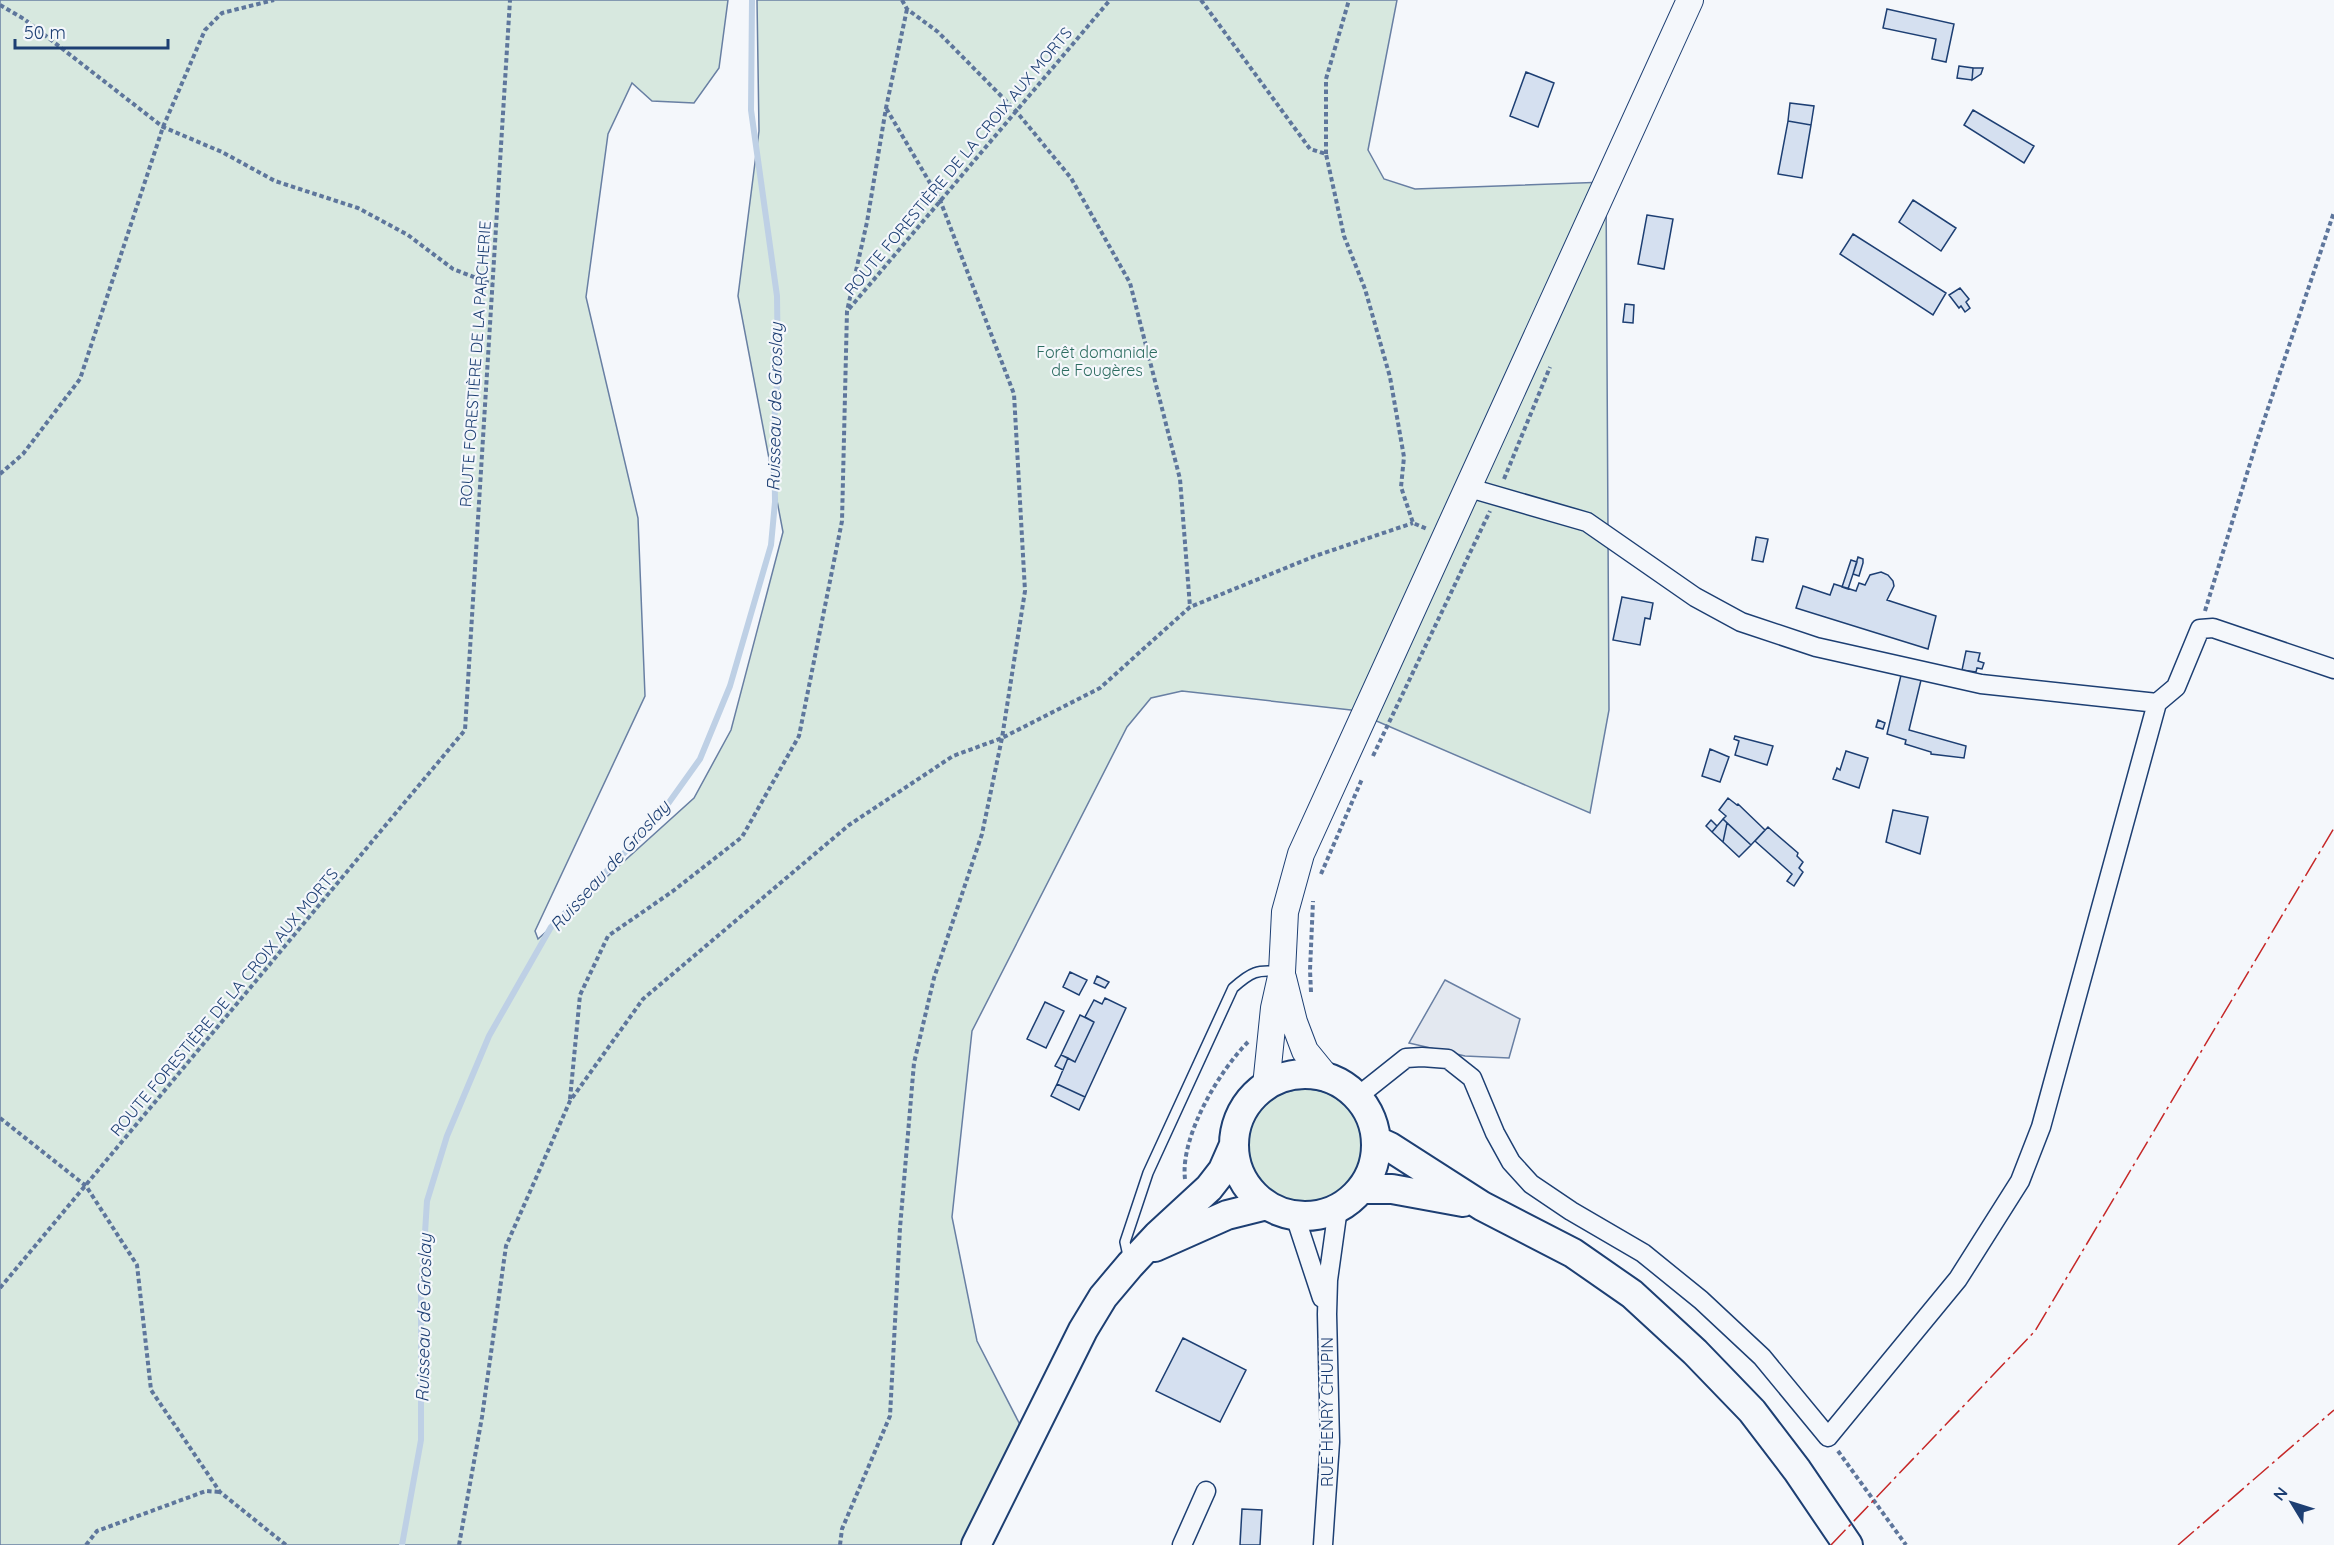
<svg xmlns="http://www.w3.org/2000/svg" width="2334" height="1545" viewBox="0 0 2334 1545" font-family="Quicksand,sans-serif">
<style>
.green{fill:#d7e8df;stroke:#687fa3;stroke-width:1.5}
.parking{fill:#e3e8f0;stroke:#687fa3;stroke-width:1.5}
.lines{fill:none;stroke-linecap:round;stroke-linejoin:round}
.stream{stroke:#bed0e5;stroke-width:6}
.building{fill:#d5e0f0;stroke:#1d3f73;stroke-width:1.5}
.service-casing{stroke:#1d3f73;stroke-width:12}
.minor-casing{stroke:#1d3f73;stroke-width:21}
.secondary-casing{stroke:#1d3f73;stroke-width:28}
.primary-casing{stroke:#1d3f73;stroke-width:32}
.path{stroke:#5e769c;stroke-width:4;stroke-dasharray:4.5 3;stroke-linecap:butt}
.service{stroke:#f4f7fb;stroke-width:9}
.minor{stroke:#f4f7fb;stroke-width:18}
.secondary{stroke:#f4f7fb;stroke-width:26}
.primary{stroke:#f4f7fb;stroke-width:28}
.power{stroke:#c62828;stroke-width:1.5;stroke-dasharray:21 4.5 3 4.5;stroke-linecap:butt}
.labels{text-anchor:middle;stroke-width:4.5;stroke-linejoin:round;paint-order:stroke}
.street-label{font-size:16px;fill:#1d3f73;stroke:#f4f7fb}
.park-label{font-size:16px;fill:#2c6c60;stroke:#f4f7fb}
.water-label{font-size:18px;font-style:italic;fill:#1d3f73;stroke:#f4f7fb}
</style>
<rect width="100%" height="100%" fill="#f4f7fb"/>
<path class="green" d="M 0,0 L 728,0 L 719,68 L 694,103 L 652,101 L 632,83 L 608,134 L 586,297 L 638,518 L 645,696 L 535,931 L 538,939 L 694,798 L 731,730 L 783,532 L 738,296 L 759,131 L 757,0 L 1397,0 L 1368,150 L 1384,179 L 1415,189 L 1606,182 L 1609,710 L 1590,813 L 1351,710 L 1182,691 L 1151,698 L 1127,727 L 972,1031 L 952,1217 L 977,1341 L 1032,1448 L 983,1545 L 0,1545 Z
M1248 1146a57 57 0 1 1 114 0a57 57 0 1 1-114 0Z"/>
<path class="parking" d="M 1445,980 L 1520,1019 L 1509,1058 L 1465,1056 L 1409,1043 Z"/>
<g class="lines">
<path class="stream" d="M 402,1545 L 421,1440 L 421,1297 L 427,1201 L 447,1136 L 489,1036 L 551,927 L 655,822 L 700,759 L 730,686 L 771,545 L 775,502 L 774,423 L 778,372 L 777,296 L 751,110 L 752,0"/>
</g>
<path class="building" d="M 1887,9 L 1954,24 L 1946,62 L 1932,59 L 1936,39 L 1883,28 Z
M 1959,66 L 1973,68 L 1972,80 L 1957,78 Z
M 1973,68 L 1983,68 L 1981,74 L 1972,80 Z
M 1526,72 L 1554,83 L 1538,127 L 1510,116 Z
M 1790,103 L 1814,106 L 1811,125 L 1788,121 Z
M 1973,110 L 2034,146 L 2024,163 L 1964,125 Z
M 1788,121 L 1811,125 L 1802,178 L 1778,174 Z
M 1913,200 L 1956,228 L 1941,251 L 1899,222 Z
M 1647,215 L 1673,219 L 1664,269 L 1638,264 Z
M 1853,234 L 1946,293 L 1933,315 L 1840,254 Z
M 1960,288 L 1969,299 L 1966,302 L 1970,308 L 1965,312 L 1961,306 L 1959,308 L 1949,295 Z
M 1625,304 L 1634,305 L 1633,323 L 1623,322 Z
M 1756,537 L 1768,539 L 1763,562 L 1752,560 Z
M 1858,557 L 1863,559 L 1863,563 L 1859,576 L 1853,574 Z
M 1851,560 L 1857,562 L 1848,589 L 1842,587 Z
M 1881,572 L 1888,575 L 1893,581 L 1894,586 L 1887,600 L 1936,616 L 1928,649 L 1796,608 L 1803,586 L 1830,595 L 1834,584 L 1856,591 L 1859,583 L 1865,585 L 1870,575 Z
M 1622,597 L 1653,603 L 1650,619 L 1645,618 L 1640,645 L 1613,640 Z
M 1966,651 L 1980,653 L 1978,661 L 1984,663 L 1982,669 L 1977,668 L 1976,672 L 1962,670 Z
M 1902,671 L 1922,676 L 1909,730 L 1966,746 L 1964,758 L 1931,754 L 1931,752 L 1905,744 L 1906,740 L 1887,734 Z
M 1878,720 L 1885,723 L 1883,729 L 1876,727 Z
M 1735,736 L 1773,746 L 1767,765 L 1735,755 L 1739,741 L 1734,739 Z
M 1710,749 L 1729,757 L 1720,782 L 1702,776 Z
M 1846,751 L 1868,758 L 1859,788 L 1833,779 L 1837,768 L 1840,770 Z
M 1728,798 L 1737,805 L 1738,804 L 1765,830 L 1751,845 L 1723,819 L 1726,816 L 1719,810 Z
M 1893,810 L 1928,817 L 1920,854 L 1886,842 Z
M 1723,819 L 1727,823 L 1723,842 L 1712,832 Z
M 1711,820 L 1717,826 L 1712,832 L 1706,826 Z
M 1727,823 L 1751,845 L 1739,857 L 1723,842 Z
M 1768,827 L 1798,853 L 1797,856 L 1803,862 L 1799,868 L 1803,872 L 1794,886 L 1787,881 L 1792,874 L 1755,841 Z
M 1070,972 L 1087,980 L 1079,995 L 1063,987 Z
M 1097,976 L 1109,982 L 1105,988 L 1094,983 Z
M 1105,998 L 1126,1008 L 1085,1097 L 1057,1084 L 1068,1058 L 1075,1062 L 1094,1022 L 1085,1017 L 1094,1000 L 1102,1004 Z
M 1045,1002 L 1064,1011 L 1046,1048 L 1027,1039 Z
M 1080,1015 L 1094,1022 L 1075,1062 L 1061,1055 Z
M 1061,1055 L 1068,1058 L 1063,1070 L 1055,1066 Z
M 1057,1084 L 1085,1097 L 1079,1110 L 1051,1096 Z
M 1183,1338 L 1246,1370 L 1220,1422 L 1156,1391 Z
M 1242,1509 L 1262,1510 L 1260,1545 L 1240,1545 Z"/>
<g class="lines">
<g class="service-casing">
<path id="service" d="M 1129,1260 L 1125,1242 L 1148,1173 L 1233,988 C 1251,972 1257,969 1281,972"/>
</g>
<g class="minor-casing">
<path id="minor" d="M 1466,487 L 1587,522 L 1695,597 L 1741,622 L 1816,647 L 1981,684 L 2157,703 L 2176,687 L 2200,629 L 2213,628 L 2334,669
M 1357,1097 L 1406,1058 L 1422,1057 L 1448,1059 L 1472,1078 L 1495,1133 L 1511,1162 L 1531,1184 L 1571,1211 L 1643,1253 L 1701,1300 L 1762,1357 L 1828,1437 L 1958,1279 L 2020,1181 L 2041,1127 L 2157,703
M 1295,1216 L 1322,1298
M 1182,1545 L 1206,1491
M 1323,1545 L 1330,1442 L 1327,1314 L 1328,1280 L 1338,1208"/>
</g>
<g class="secondary-casing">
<path id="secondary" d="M 1283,978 L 1294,1022 L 1305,1051 L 1327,1078
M 1266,1086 L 1274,1008 L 1282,972 L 1285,912 L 1301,854 L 1690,0"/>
</g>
<g class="primary-casing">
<path id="primary" d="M1234 1145a71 71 0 1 1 142 0a71 71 0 1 1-142 0Z
M 1377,1141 L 1390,1147 L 1482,1206 L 1573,1253 L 1632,1294 L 1695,1352 L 1752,1411 L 1797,1470 L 1848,1545
M 1361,1189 L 1392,1189 L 1463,1202
M 1155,1247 L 1227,1215 L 1267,1205
M 976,1545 L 1083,1330 L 1103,1297 L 1130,1265 L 1158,1235 L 1209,1188 L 1223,1170 L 1234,1145"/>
</g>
<path class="path" d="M 902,0 L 907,9 L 938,32 L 1016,111 L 1071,178 L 1130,283 L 1180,479 L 1190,607
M 1201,0 L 1310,149 L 1326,154 L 1344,236 L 1365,289 L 1390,377 L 1404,457 L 1401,487 L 1413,523 L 1427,529
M 0,5 L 24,19 L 163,127 L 222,152 L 275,181 L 358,208 L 408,235 L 453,269 L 492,284
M 1326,154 L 1326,79 L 1349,0
M 849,309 L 1110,0
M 0,474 L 23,454 L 80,379 L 163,127 L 205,30 L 222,13 L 274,0
M 1504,479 L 1550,367
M 2205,611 L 2256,444 L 2334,212
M 1373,756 L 1490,511
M 1321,874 L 1362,779
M 1311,992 L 1310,970 L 1313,901
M 570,1099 L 580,995 L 608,936 L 673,891 L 742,837 L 799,736 L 842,521 L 847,311 L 867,222 L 886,108 L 907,9
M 0,1118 L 86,1186 L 137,1265 L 151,1390 L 220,1492 L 286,1545
M 1185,1179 C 1180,1137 1219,1071 1248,1042
M 0,1288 L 465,730 L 510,0
M 1838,1451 L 1906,1545
M 86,1545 L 97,1531 L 206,1491 L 220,1492
M 459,1545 L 482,1417 L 506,1246 L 570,1101 L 643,999 L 849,825 L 953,756 L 1002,738 L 1100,688 L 1190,607 L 1315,556 L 1413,523
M 840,1545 L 842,1529 L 890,1416 L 900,1228 L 914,1063 L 934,978 L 982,834 L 1002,738 L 1025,591 L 1014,394 L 940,200 L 886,108"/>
<use href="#service" class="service"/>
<use href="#minor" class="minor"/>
<use href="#secondary" class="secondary"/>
<use href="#primary" class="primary"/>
<path class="power" d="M 1831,1545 L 2035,1331 L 2334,828
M 2178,1545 L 2334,1410"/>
</g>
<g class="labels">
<g class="street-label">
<text transform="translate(958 161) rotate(-50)" y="6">ROUTE FORESTIÈRE DE LA CROIX AUX MORTS</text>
<text transform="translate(475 364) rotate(-86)" y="6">ROUTE FORESTIÈRE DE LA PARCHERIE</text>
<text transform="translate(224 1002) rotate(-50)" y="6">ROUTE FORESTIÈRE DE LA CROIX AUX MORTS</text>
<text transform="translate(1327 1412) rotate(-90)" y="6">RUE HENRY CHUPIN</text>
</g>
<g class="park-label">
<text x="1097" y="358">Forêt domaniale<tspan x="1097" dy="18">de Fougères</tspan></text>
</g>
<g class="water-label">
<text transform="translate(775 407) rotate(-89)" y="6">Ruisseau de Groslay</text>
<text transform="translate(610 866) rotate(-48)" y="6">Ruisseau de Groslay</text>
<text transform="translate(424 1318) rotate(-89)" y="6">Ruisseau de Groslay</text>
</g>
</g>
<g transform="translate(2292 1503) rotate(308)" stroke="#f4f7fb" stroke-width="4.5" paint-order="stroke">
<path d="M0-4.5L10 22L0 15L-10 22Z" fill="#1d3f73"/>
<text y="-9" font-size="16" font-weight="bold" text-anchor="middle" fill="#1d3f73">N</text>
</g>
<path d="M15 39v9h153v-9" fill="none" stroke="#1d3f73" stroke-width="3"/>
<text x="24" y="39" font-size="18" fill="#1d3f73" stroke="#f4f7fb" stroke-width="4.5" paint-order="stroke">50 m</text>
</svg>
